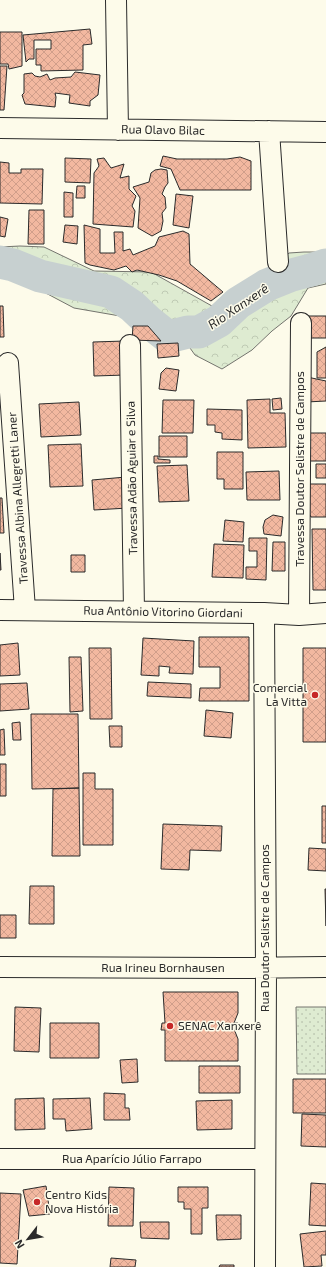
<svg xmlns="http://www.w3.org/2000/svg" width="326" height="1267" viewBox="0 0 326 1267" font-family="'Exo 2',sans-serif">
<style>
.grass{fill:url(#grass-dots);stroke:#74746e}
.forest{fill:url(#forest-crowns);stroke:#74746e}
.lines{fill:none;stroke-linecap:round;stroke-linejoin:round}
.river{stroke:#c7d0d0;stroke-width:33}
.building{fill:url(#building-cross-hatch);stroke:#2b2b2b}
.minor-casing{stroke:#2b2b2b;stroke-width:22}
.minor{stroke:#fdfbea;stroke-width:20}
.poi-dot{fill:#c62828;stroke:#fdfbea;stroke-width:1.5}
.labels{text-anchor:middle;stroke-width:3;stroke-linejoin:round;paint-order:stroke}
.street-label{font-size:12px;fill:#2b2b2b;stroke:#fdfbea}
.poi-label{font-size:12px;fill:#2b2b2b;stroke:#fdfbea;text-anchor:start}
.water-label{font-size:13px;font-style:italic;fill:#2b2b2b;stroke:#fdfbea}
</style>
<defs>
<pattern id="grass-dots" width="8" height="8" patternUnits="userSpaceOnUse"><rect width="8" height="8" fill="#deebd1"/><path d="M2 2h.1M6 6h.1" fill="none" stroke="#bfcab4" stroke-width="1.8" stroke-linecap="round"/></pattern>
<pattern id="forest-crowns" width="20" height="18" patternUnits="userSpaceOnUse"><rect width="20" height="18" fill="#deebd1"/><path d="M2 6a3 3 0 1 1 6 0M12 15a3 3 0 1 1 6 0" fill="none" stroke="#bfcab4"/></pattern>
<pattern id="building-cross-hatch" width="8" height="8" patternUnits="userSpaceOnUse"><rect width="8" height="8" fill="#f2b8a0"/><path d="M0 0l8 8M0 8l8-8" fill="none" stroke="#d09e8a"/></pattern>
</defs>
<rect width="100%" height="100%" fill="#fdfbea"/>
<path class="grass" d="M 296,1007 L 326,1007 L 326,1074 L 297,1074 Z"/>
<path class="forest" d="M 20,246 L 44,247 L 94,271 L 151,272 L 212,306 L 230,296 L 265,274 L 289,253 L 304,252 L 326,252 L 326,284 L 308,288 L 291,316 L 272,331 L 252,350 L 222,369 L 195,355 L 172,323 L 120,316 L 74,308 L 8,273 L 0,273 L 0,247 Z"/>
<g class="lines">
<path class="river" d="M 0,262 L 13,265 L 40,276 L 111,292 L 132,306 L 149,322 L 168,337 L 188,332 L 199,332 L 219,321 L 238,303 L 267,285 L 292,275 L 311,270 L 326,265"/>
</g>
<path class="building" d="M 90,29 L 92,44 L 83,45 L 83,70 L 41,71 L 41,65 L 36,65 L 36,49 L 51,49 L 51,40 L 34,40 L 34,59 L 29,59 L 26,62 L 23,35 Z
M 0,32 L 22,32 L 22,66 L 9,69 L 8,64 L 0,64 Z
M 0,66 L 7,66 L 4,110 L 0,110 Z
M 75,72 L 100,75 L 98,95 L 90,101 L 90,106 L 69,103 L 70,95 L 55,93 L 56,97 L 55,107 L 25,104 L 22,95 L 24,93 L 24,74 L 32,73 L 35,76 L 40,77 L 47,74 L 50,80 L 55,78 L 71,77 Z
M 163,156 L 177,159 L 227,159 L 240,157 L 251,161 L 251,190 L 180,190 L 171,169 L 160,166 Z
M 65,158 L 91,159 L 90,183 L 65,182 Z
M 104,158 L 111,168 L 124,164 L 120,178 L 129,176 L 129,189 L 136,196 L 132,206 L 135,211 L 133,227 L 93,224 L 94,173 L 99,166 L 97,159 Z
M 0,162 L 9,163 L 9,173 L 21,173 L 21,169 L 43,169 L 42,204 L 0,203 Z
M 161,169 L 167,170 L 168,183 L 165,187 L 162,194 L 165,197 L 166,208 L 162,213 L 163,221 L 161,231 L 152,236 L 138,228 L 140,198 L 133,187 L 149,182 L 151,173 L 155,170 Z
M 77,186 L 85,186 L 85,198 L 76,198 Z
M 64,192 L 73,193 L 73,217 L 64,217 Z
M 176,194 L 193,196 L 189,228 L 173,225 Z
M 29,210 L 44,210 L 44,244 L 28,244 Z
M 0,217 L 8,219 L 5,237 L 0,236 Z
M 65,225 L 78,226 L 77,244 L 63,242 Z
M 84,225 L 100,229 L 100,253 L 115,253 L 114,232 L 123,232 L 123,251 L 130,249 L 133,255 L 155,246 L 159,237 L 183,231 L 189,234 L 190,264 L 223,292 L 211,301 L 177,281 L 159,275 L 137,270 L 132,272 L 126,266 L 114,270 L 90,265 L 85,263 Z
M 0,306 L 3,306 L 4,337 L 0,337 Z
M 308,316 L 326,316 L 326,338 L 309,338 Z
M 133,326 L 148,326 L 161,341 L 132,340 Z
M 125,341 L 126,375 L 94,376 L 93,342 Z
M 178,343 L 179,356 L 158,358 L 157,344 Z
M 326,347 L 326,378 L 317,378 L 317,352 Z
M 166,368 L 179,370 L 176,391 L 159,389 L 161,373 Z
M 307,377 L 326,381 L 326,401 L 306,402 Z
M 281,398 L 282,409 L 273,410 L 272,399 Z
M 270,399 L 270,413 L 285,413 L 286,447 L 248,448 L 247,400 Z
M 163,400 L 194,400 L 193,433 L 162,433 Z
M 79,402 L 81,435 L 41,437 L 39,404 Z
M 207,409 L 242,410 L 242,440 L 222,439 L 222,433 L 215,432 L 215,425 L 207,425 Z
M 307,433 L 326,433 L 326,461 L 306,461 Z
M 159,436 L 187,436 L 187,457 L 159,457 Z
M 81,444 L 83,486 L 50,487 L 48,445 Z
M 217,452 L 243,452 L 243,489 L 224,489 L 224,479 L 217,479 Z
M 154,456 L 158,456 L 158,459 L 170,460 L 170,463 L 154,463 Z
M 316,464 L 326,464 L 326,478 L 316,478 Z
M 187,465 L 189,501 L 159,502 L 157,466 Z
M 279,471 L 280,500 L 247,500 L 246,472 Z
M 126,477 L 128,508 L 94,510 L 92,480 Z
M 305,484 L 326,484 L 326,517 L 311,517 L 305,506 Z
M 0,498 L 2,498 L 4,533 L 0,533 Z
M 273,515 L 283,517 L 281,536 L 264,534 L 263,527 L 265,520 Z
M 225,520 L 244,522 L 243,542 L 223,541 Z
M 312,529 L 326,529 L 326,590 L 313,590 Z
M 249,538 L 267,538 L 266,580 L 246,579 L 246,567 L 257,567 L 257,551 L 249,551 Z
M 273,542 L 285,542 L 285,571 L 272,571 Z
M 214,544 L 244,545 L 243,578 L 212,577 Z
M 0,553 L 1,570 L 0,570 Z
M 71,555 L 85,555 L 85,572 L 71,572 Z
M 199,637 L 249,637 L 249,701 L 199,701 L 200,688 L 220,688 L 220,667 L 199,667 Z
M 143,638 L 194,641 L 193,674 L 169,673 L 170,667 L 159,666 L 159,676 L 141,675 Z
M 18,643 L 20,675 L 0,676 L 0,645 Z
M 89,648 L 111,648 L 112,719 L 90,719 Z
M 303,648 L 326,648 L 326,742 L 303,742 Z
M 69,657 L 81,657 L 83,711 L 70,712 Z
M 148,682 L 191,684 L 191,698 L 147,696 Z
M 27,683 L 29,709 L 0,711 L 0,684 Z
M 206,710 L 233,713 L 231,738 L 204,736 Z
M 31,714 L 78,714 L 79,788 L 32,789 Z
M 20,722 L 21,740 L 13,740 L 12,723 Z
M 109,726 L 122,726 L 122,747 L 110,747 Z
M 4,729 L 5,755 L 0,755 L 0,730 Z
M 0,764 L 6,764 L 6,796 L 0,796 Z
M 83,773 L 95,773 L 95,789 L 113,789 L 113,845 L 83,845 Z
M 79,788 L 80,856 L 52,856 L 53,789 Z
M 322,806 L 326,806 L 326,843 L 322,843 Z
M 163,824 L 222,826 L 221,851 L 190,850 L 189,870 L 161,869 Z
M 309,848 L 326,849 L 326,871 L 308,870 Z
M 30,886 L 54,886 L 54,924 L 29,924 Z
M 325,889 L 326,889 L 326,926 Z
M 0,915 L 16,915 L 16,938 L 0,938 Z
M 163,992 L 238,992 L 238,1013 L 234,1023 L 238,1023 L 238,1029 L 234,1029 L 238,1039 L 238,1061 L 165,1061 L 165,1030 L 161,1030 L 162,1023 L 165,1023 Z
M 15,1007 L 41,1008 L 39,1052 L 14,1051 Z
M 50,1023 L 99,1023 L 99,1058 L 50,1058 Z
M 137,1059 L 138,1082 L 122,1083 L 120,1060 Z
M 199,1066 L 240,1066 L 240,1093 L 199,1093 Z
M 293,1079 L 326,1079 L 326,1113 L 293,1113 Z
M 104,1093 L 125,1094 L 125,1108 L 129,1108 L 130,1120 L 104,1120 Z
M 44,1098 L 45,1129 L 15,1130 L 15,1099 Z
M 90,1098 L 92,1129 L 66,1131 L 65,1119 L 53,1119 L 53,1099 Z
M 232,1100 L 232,1129 L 197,1130 L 196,1101 Z
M 302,1114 L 326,1115 L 326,1147 L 301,1146 Z
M 311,1183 L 326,1184 L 326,1226 L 309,1225 Z
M 46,1186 L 50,1214 L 29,1216 L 23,1190 Z
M 109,1187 L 134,1188 L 133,1226 L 108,1226 Z
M 178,1187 L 208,1187 L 208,1208 L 202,1208 L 202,1234 L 191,1234 L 191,1209 L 184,1209 L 184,1202 L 178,1202 Z
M 0,1193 L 21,1194 L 17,1264 L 0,1263 Z
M 216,1215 L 241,1215 L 241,1239 L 217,1240 Z
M 140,1222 L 169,1222 L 169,1239 L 141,1238 Z
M 326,1231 L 326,1255 L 321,1255 L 322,1266 L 304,1267 L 300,1234 Z
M 111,1258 L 136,1260 L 135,1267 L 110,1267 Z
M 220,1265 L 234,1265 L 234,1267 L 219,1267 Z"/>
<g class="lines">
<g class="minor-casing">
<path id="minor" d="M 116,0 L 118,130
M 0,128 L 326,132
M 269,131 L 278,262
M 130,345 L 134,611
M 8,363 L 25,610
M 0,610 L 264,613 L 299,615 L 326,613
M 264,613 L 266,968 L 265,1267
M 299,615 L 301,323
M 0,967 L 222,968 L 326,967
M 0,1159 L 265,1159"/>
</g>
<use href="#minor" class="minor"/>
</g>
<g class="poi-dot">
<circle cx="315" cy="695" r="4"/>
<circle cx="170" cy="1026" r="4"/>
<circle cx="37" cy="1202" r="4"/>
</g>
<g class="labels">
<g class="street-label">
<text transform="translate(163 130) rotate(1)" y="4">Rua Olavo Bilac</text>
<text transform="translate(300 469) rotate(-90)" y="4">Travessa Doutor Selistre de Campos</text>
<text transform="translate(132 478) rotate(-91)" y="4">Travessa Adão Aguiar e Silva</text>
<text transform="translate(18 498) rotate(-94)" y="4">Travessa Albina Allegretti Laner</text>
<text transform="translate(163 612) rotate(1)" y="4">Rua Antônio Vitorino Giordani</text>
<text transform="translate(265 928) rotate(-90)" y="4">Rua Doutor Selistre de Campos</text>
<text x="163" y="972">Rua Irineu Bornhausen</text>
<text x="132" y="1163">Rua Aparício Júlio Farrapo</text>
</g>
<g class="poi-label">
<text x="307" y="692" text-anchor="end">Comercial<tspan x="307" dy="14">La Vitta</tspan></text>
<text x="178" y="1030">SENAC Xanxerê</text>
<text x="45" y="1199">Centro Kids<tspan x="45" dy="14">Nova História</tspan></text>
</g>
<g class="water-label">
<text transform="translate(238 306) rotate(-34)" y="5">Rio Xanxerê</text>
</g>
</g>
<g transform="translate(28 1239) rotate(239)" stroke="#fdfbea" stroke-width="3" paint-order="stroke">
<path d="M0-3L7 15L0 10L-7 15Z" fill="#2b2b2b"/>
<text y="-6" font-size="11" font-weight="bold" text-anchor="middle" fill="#2b2b2b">N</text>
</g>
</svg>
